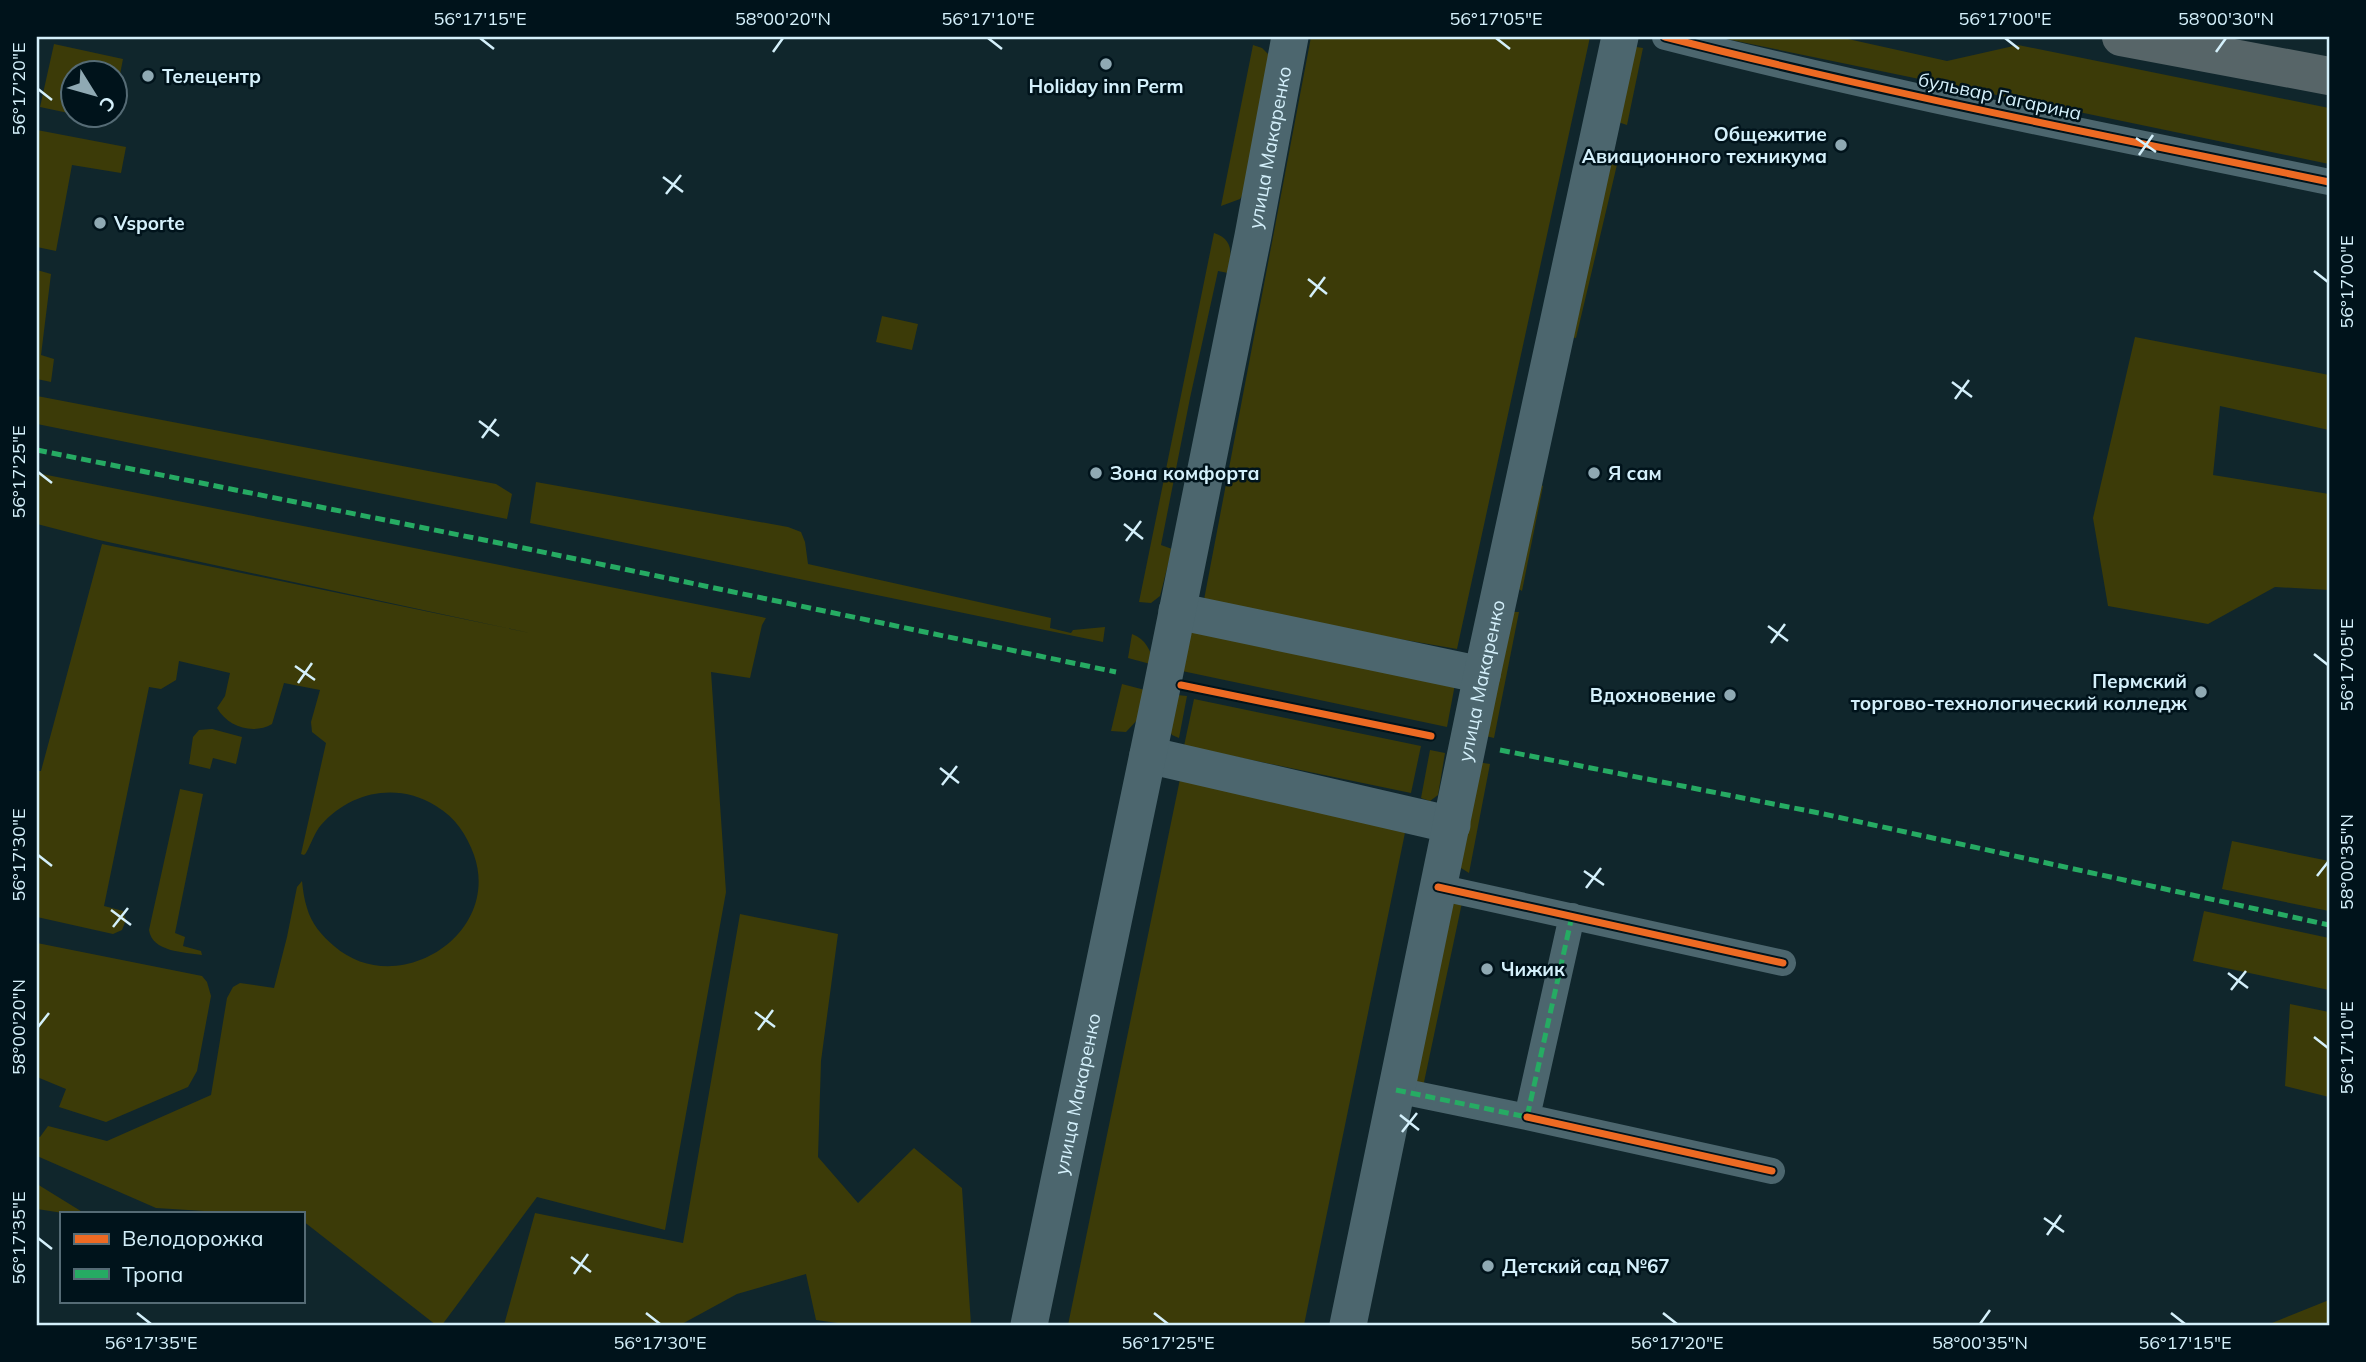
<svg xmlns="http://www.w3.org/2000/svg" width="2366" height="1362" viewBox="0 0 2366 1362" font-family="Mulish,sans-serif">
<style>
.green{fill:#3c3b08}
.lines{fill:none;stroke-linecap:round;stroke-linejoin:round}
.street{stroke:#4c666e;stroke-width:26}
.secondary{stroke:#4c666e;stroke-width:37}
.primary{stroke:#576568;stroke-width:38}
.quiet{stroke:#26ab63;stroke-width:5;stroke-dasharray:10 5;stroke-linecap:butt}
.cycleway-casing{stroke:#00131b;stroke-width:11}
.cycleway{stroke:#ed6a23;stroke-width:7}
.ticks{fill:none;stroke:#d4f0fb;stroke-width:2.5}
.poi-dot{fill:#8fa9b3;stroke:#00131b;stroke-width:2.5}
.labels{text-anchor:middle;stroke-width:5;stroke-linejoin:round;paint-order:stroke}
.poi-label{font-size:19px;font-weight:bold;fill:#d4f0fb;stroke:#00131b;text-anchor:start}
.street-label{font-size:19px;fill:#d4f0fb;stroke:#00131b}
.neatline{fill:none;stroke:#d4f0fb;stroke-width:2.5}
.ticks-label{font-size:18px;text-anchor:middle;fill:#d4f0fb}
</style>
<rect width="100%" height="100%" fill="#10262c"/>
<path class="green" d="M 1311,37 L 1590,37 L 1457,649 L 1203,605 Z
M 1717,37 L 1839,37 L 1947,61 L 2018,45 L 2329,108 L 2329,164 Z
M 54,44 L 123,59 L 116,95 L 116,74 L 74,74 L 73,114 L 40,107 Z
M 1253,45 L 1262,48 L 1270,56 L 1243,194 L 1240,199 L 1221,206 Z
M 1630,46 L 1643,48 L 1627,125 L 1615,121 Z
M 37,130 L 126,147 L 121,173 L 72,165 L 56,251 L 37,247 Z
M 1606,152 L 1620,152 L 1576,338 L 1571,337 Z
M 1214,233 C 1235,240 1231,255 1228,273 L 1218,271 L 1190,398 L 1161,545 L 1172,549 L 1160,596 L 1151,603 L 1139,602 Z
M 37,270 L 51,274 L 41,355 L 54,359 L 51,382 L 37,379 Z
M 882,316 L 918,324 L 912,350 L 876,342 Z
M 2135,337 L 2329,375 L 2329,430 L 2220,406 L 2213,475 L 2329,494 L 2329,590 L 2275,587 L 2208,624 L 2108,606 L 2093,518 Z
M 37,396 L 496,484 L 512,494 L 507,519 L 37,424 Z
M 37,473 L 766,618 L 762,625 L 750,678 L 711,672 L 726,892 L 665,1230 L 537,1197 L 442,1325 L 436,1325 L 303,1221 L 303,1213 L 236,1213 L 156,1208 L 37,1156 L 37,1136 L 40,1137 L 48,1126 L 107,1141 L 211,1095 L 227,998 L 233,987 L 240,983 L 274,988 L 287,937 L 297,887 L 302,881 C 303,890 304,899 307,908 C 311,923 322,936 334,946 C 397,1001 502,935 474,855 C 466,834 456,818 436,806 C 398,782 351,791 321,825 C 315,832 311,844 306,853 L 304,855 L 301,854 L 326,743 L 312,732 L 311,722 L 320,690 L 284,683 L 272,724 C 253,735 228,727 217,708 L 225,696 L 230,673 L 179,661 L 176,680 L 161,689 L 149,687 L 104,906 L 123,911 L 126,920 L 122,930 L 113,934 L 37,917 L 37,771 L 41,771 L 102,544 L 530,633 L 99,540 L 37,524 Z
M 536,482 L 788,527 L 801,532 L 805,542 L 808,564 L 1051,618 L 1050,628 L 1071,633 L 1073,630 L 1105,627 L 1103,642 L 530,523 Z
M 1540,484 L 1543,486 L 1522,591 L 1514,586 Z
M 1513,612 L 1519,612 L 1494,738 L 1481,735 Z
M 1191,628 L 1455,684 L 1447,727 L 1182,671 Z
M 1132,634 C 1146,639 1151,651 1154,665 L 1128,658 Z
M 1122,684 L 1145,690 L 1139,718 L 1126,732 L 1111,731 Z
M 1177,695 L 1187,696 L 1179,738 L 1172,735 L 1170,731 Z
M 1194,699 L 1421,746 L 1411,793 L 1184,746 Z
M 212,729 L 242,737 L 236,764 L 213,758 L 210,769 L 189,764 L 193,737 L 199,730 Z
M 1430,750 L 1445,753 L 1438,795 L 1430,801 L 1421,798 Z
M 1477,762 L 1490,764 L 1469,873 L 1461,868 L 1457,858 Z
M 1180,779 L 1407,823 L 1304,1325 L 1068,1325 Z
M 180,789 L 203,794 L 175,933 L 185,937 L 183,946 L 201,951 L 202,955 C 184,952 152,952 149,930 Z
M 2232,841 L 2329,861 L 2329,911 L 2222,889 Z
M 1463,898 L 1423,1087 L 1413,1086 L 1450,902 Z
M 2204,911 L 2329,938 L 2329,990 L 2193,961 Z
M 740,914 L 838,934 L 821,1061 L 818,1157 L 858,1203 L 914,1148 L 962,1188 L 971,1325 L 852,1325 L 816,1320 L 806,1274 L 737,1294 L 680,1325 L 504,1325 L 535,1213 L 683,1243 Z
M 37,943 L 202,976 L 207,982 L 211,996 L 197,1071 L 188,1087 L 106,1122 L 59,1107 L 66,1089 L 37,1077 Z
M 2290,1004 L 2329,1012 L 2329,1097 L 2285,1086 Z
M 37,1184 L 84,1213 L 63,1213 L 37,1209 Z
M 2329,1300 L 2329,1325 L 2267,1325 Z"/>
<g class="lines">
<path class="street" d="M 1665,37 C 1884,93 2107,136 2329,182
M 1438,887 L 1783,963
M 1396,1090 L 1527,1117 L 1572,916
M 1527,1117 L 1772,1171"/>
<g class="secondary">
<path d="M 1177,611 L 1482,675"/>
<path d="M 1148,755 L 1452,825"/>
<path id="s1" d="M 1029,1325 L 1162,687 L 1253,236 L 1290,37"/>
<path id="s2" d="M 1348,1325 L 1482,675 L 1620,37"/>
</g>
<path class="primary" d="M 2121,37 L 2329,76"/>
<path class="quiet" d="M 37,450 L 509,545 L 1116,672
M 1500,750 L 1819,813 L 2329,925
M 1396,1090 L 1527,1117 L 1572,916"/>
<g class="cycleway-casing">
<path id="cycleway" d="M 1665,37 C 1884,93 2107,136 2329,182
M 1181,685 L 1431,736
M 1438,887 L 1783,963
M 1527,1117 L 1772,1171"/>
</g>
<use href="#cycleway" class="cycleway"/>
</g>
<path class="ticks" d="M 480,38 L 494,49M 988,38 L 1002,49M 1496,38 L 1510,49M 2005,38 L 2019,49M 773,52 L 783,38M 2216,52 L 2226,38M 38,89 L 52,100M 2136,138 L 2156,152M 2139,155 L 2153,135M 663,177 L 683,192M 666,194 L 681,175M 2314,271 L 2328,282M 1308,279 L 1327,294M 1310,297 L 1325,277M 1952,382 L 1972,397M 1955,399 L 1969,380M 479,421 L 499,436M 482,438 L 496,419M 38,472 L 52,483M 1124,524 L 1143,539M 1126,541 L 1141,521M 1768,626 L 1788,641M 1771,643 L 1785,624M 2314,654 L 2328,665M 295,666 L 315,680M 298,683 L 312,663M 940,768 L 959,783M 942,785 L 957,766M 38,855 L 52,866M 1584,871 L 1604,885M 2317,876 L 2328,862M 1586,888 L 1601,868M 111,910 L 131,925M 113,927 L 128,908M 2228,973 L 2248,988M 2231,990 L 2246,971M 755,1012 L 775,1027M 38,1027 L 49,1013M 758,1030 L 773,1010M 2314,1037 L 2328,1048M 1400,1115 L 1419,1130M 1402,1132 L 1417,1113M 2044,1218 L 2064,1232M 2047,1235 L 2061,1215M 38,1238 L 52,1249M 571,1257 L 591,1272M 574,1274 L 588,1254M 137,1313 L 151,1324M 646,1313 L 660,1324M 1154,1313 L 1168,1324M 1663,1313 L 1677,1324M 2171,1313 L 2185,1324M 1980,1324 L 1990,1310"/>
<g class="poi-dot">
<circle cx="1106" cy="64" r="7"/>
<circle cx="148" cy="76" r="7"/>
<circle cx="1841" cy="145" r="7"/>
<circle cx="100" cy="223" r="7"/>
<circle cx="1096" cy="473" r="7"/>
<circle cx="1594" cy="473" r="7"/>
<circle cx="2201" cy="692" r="7"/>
<circle cx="1730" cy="695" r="7"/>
<circle cx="1487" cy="969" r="7"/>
<circle cx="1488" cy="1266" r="7"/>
</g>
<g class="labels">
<g class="poi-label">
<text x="162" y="83">Телецентр</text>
<text x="1106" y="93" text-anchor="middle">Holiday inn Perm</text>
<text x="1827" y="141" text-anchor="end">Общежитие<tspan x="1827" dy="22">Авиационного техникума</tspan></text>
<text x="114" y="230">Vsporte</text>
<text x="1110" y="480">Зона комфорта</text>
<text x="1608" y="480">Я сам</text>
<text x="2187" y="688" text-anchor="end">Пермский<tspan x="2187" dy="22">торгово-технологический колледж</tspan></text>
<text x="1716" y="702" text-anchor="end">Вдохновение</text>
<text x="1501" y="976">Чижик</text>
<text x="1502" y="1273">Детский сад №67</text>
</g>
<g class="street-label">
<text transform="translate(2000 96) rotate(12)" y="7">бульвар Гагарина</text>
<text dy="7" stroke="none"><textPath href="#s1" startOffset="1202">улица Макаренко</textPath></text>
<text dy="7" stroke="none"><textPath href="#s2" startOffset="658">улица Макаренко</textPath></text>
<text dy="7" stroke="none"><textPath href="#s1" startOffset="236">улица Макаренко</textPath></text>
</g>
</g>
<rect width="2366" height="1362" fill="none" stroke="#00131b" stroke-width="77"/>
<rect x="60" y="1212" width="245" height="91" fill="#00131b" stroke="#556b75" stroke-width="2"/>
<rect x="74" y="1234" width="35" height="10" fill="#ed6a23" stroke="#556b75" stroke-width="2"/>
<text x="122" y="1246" font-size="21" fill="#d4f0fb">Велодорожка</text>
<rect x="74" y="1269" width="35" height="10" fill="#26ab63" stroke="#556b75" stroke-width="2"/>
<text x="122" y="1282" font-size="21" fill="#d4f0fb">Тропа</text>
<g transform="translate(94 94) rotate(127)"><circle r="33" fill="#00131b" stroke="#556b75" stroke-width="2"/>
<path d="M0-5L12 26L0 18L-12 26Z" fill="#8fa9b3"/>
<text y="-10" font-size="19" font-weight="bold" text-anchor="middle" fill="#d4f0fb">С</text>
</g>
<rect x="38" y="38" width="2290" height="1286" class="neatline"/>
<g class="ticks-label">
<text x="480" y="25">56°17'15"E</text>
<text x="783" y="25">58°00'20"N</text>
<text x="988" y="25">56°17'10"E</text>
<text x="1496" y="25">56°17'05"E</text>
<text x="2005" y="25">56°17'00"E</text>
<text x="2226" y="25">58°00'30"N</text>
<text transform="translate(19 89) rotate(-90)" y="6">56°17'20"E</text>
<text transform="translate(2347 282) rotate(-90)" y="6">56°17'00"E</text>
<text transform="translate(19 472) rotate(-90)" y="6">56°17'25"E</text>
<text transform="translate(2347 665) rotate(-90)" y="6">56°17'05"E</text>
<text transform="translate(19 855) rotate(-90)" y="6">56°17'30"E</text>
<text transform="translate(2347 862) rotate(-90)" y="6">58°00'35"N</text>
<text transform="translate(19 1027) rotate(-90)" y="6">58°00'20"N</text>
<text transform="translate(2347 1048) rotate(-90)" y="6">56°17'10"E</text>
<text transform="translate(19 1238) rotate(-90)" y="6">56°17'35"E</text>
<text x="151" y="1349">56°17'35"E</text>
<text x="660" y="1349">56°17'30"E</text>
<text x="1168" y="1349">56°17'25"E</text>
<text x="1677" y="1349">56°17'20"E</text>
<text x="1980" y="1349">58°00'35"N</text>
<text x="2185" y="1349">56°17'15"E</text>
</g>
</svg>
